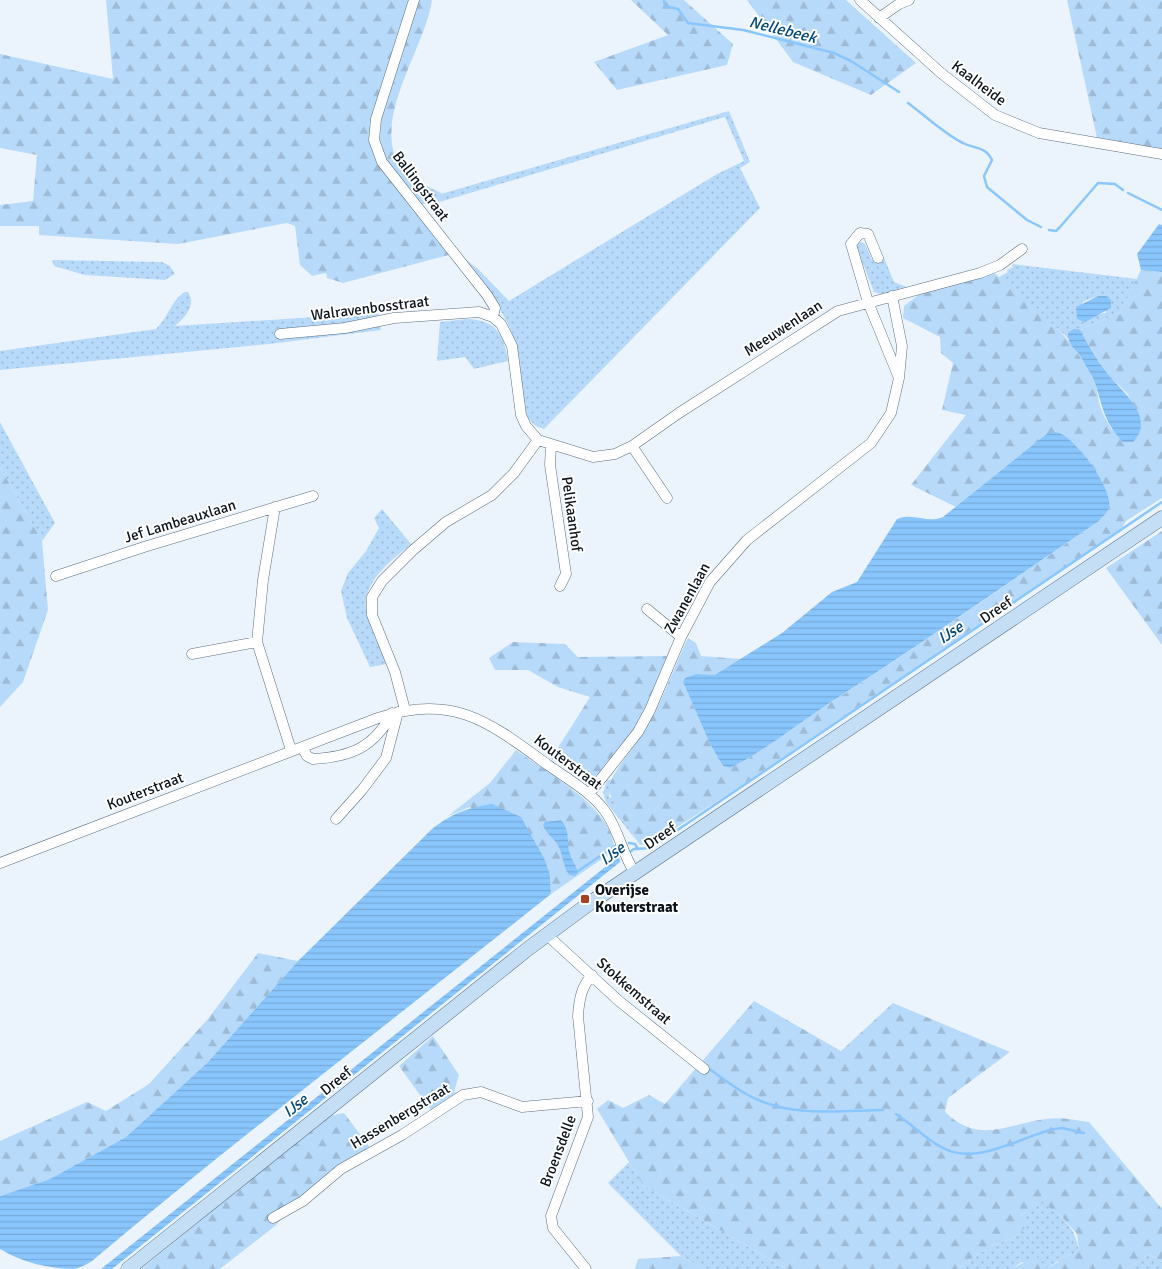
<svg xmlns="http://www.w3.org/2000/svg" width="1162" height="1269" viewBox="0 0 1162 1269" font-family="Signika,sans-serif">
<style>
.green{fill:url(#green-dots);fill-rule:evenodd}
.forest{fill:url(#forest-firs);fill-rule:evenodd}
.water{fill:url(#water-rules)}
.lines{fill:none;stroke-linecap:round;stroke-linejoin:round}
.stream{stroke:#8ac6fe;stroke-width:2.5}
.street-casing{stroke:#5c6f82;stroke-width:11}
.secondary-casing{stroke:#5c6f82;stroke-width:15}
.street{stroke:#fff;stroke-width:10}
.secondary{stroke:#c3def5;stroke-width:14}
.poi-dot{fill:#a94120;stroke:#fff;stroke-width:2}
.labels{text-anchor:middle;stroke-width:4;stroke-linejoin:round;paint-order:stroke}
.street-label{font-size:15px;fill:#0b121a;stroke:#fff}
.poi-label{font-size:15px;font-weight:bold;fill:#0b121a;stroke:#fff;text-anchor:start}
.water-label{font-size:16px;font-style:italic;fill:#01487b;stroke:#fff}
</style>
<defs>
<pattern id="green-dots" width="8" height="8" patternUnits="userSpaceOnUse" patternTransform="scale(1.25)"><rect width="8" height="8" fill="#b8dafa"/><path d="M2 2h.1M6 6h.1" fill="none" stroke="#9dbad6" stroke-width="1.8" stroke-linecap="round"/></pattern>
<pattern id="forest-firs" width="22" height="20" patternUnits="userSpaceOnUse" patternTransform="scale(1.25)"><rect width="22" height="20" fill="#b8dafa"/><path d="M5 1l3.5 6h-7zM16 11l3.5 6h-7z" fill="#9dbad6"/></pattern>
<pattern id="water-rules" width="6" height="5" patternUnits="userSpaceOnUse" patternTransform="scale(1.25)"><rect width="6" height="5" fill="#8ac6fe"/><path d="M0 2.5h6" fill="none" stroke="#76a9d9"/></pattern>
</defs>
<rect width="100%" height="100%" fill="#ebf4fc"/>
<path class="green" d="M 729,111 L 750,162 L 740,168 L 760,208 L 544,429 C 516,423 523,380 519,358 C 512,316 483,286 458,253 L 479,270 L 509,301 L 717,174 L 744,161 L 725,117 L 443,201 L 421,204 L 417,199 L 441,194 Z
M 860,242 L 865,244 L 872,260 L 884,258 L 894,282 L 907,287 L 880,294 L 874,292 L 856,246 Z
M 52,260 L 162,262 L 170,266 L 175,274 L 165,280 L 85,275 L 54,266 Z
M 1012,264 L 1137,279 L 1120,313 L 1083,328 L 1081,334 L 1079,330 L 1068,333 L 1068,338 L 999,277 L 1008,272 L 1007,270 L 1013,267 ZM 1098,296 L 1102,296 L 1106,313 L 1094,315 L 1083,322 L 1082,302 Z
M 185,292 L 188,292 C 197,306 184,318 175,326 L 378,313 L 381,330 L 269,344 L 0,370 L 0,351 L 156,329 C 168,318 171,300 185,292 Z
M 467,319 C 496,320 504,334 508,361 L 474,369 L 465,357 L 437,361 L 440,322 Z
M 0,422 L 55,523 L 42,541 L 0,467 Z
M 382,509 L 411,544 C 392,560 359,584 367,613 C 371,630 380,648 387,664 L 370,667 L 347,618 L 341,591 L 348,573 L 366,551 L 379,528 L 374,518 Z
M 607,780 L 611,780 L 609,797 L 613,798 L 636,840 L 606,802 L 603,793 Z
M 629,1162 L 643,1185 L 786,1269 L 703,1269 L 681,1256 L 608,1183 Z
M 1038,1198 C 1060,1216 1075,1223 1079,1252 L 1057,1259 L 1058,1261 L 1047,1268 L 1022,1262 L 1011,1269 L 957,1269 L 989,1247 L 1015,1237 L 1029,1223 L 1021,1216 Z
M 1149,1254 L 1162,1262 L 1162,1269 L 1127,1269 Z"/>
<path class="forest" d="M 106,0 L 432,0 C 425,51 366,124 404,172 C 411,181 431,187 441,193 L 443,201 L 421,204 L 456,253 L 343,283 L 327,278 L 326,273 L 312,276 L 300,265 L 295,226 L 287,223 L 178,244 L 39,235 L 39,226 L 0,226 L 0,205 L 33,201 L 37,155 L 0,148 L 0,54 L 113,79 ZM 408,34 C 397,76 373,113 382,158 L 373,121 Z
M 631,0 L 684,0 L 733,44 L 727,65 L 617,90 L 594,62 L 668,35 Z
M 747,0 L 846,0 L 916,63 L 871,95 L 793,62 Z
M 1067,0 L 1162,0 L 1162,150 L 1097,138 Z
M 1141,270 L 1162,272 L 1162,498 L 1126,521 L 1122,528 L 727,795 L 654,842 L 640,845 C 633,836 612,802 609,791 C 607,779 630,752 637,742 C 660,710 671,673 688,638 L 696,643 L 701,656 L 741,659 L 714,675 L 683,682 L 710,744 L 723,766 L 730,768 C 764,752 794,726 825,706 C 918,647 1008,583 1099,521 L 1108,511 C 1107,483 1093,466 1076,445 L 996,475 L 956,507 L 911,485 L 966,415 L 942,410 L 953,363 L 941,353 L 940,337 L 903,318 L 904,306 L 922,292 L 994,273 C 1032,303 1072,335 1093,379 C 1097,386 1097,394 1099,402 C 1101,412 1107,421 1112,430 L 1136,409 L 1127,393 L 1108,375 L 1081,334 L 1083,328 L 1120,313 Z
M 0,467 L 42,541 L 48,610 L 23,682 L 0,707 Z
M 1162,531 L 1162,645 L 1106,568 Z
M 513,642 L 565,644 L 578,657 L 667,656 L 640,721 L 604,769 L 591,779 L 584,779 L 551,759 L 590,697 L 558,687 L 528,670 L 495,670 L 489,658 Z
M 516,750 C 543,769 594,799 608,828 C 612,834 613,843 615,850 L 551,894 L 550,875 L 470,807 L 448,816 L 490,783 Z
M 258,953 L 298,961 L 207,1063 L 126,1137 L 50,1179 L 0,1196 L 0,1141 L 87,1102 L 106,1111 L 149,1084 L 207,1020 Z
M 754,1001 L 841,1051 L 893,1003 L 1010,1052 L 948,1098 L 945,1112 C 979,1145 1006,1124 1046,1119 C 1060,1117 1075,1120 1089,1122 L 1162,1209 L 1162,1262 L 1149,1254 L 1127,1269 L 1011,1269 L 1036,1256 L 1047,1268 L 1058,1262 L 1057,1259 L 1079,1252 L 1077,1234 L 1062,1217 L 1038,1199 L 1021,1216 L 1030,1223 L 1015,1237 L 989,1247 L 957,1269 L 786,1269 L 643,1185 L 597,1109 L 608,1100 L 623,1108 L 649,1095 L 665,1104 Z
M 433,1036 L 459,1075 L 454,1092 L 459,1094 L 433,1113 L 399,1066 Z
M 344,1113 L 371,1149 L 296,1204 L 275,1226 L 220,1269 L 141,1269 L 329,1116 Z
M 681,1256 L 703,1269 L 635,1269 L 638,1259 Z"/>
<path class="water" d="M 1159,224 L 1162,225 L 1162,272 L 1141,270 L 1137,254 Z
M 1098,296 L 1106,296 L 1111,300 L 1111,308 L 1085,322 L 1077,319 L 1076,307 Z
M 1074,329 L 1080,330 C 1088,345 1097,360 1107,373 C 1121,391 1157,417 1133,442 L 1123,442 C 1104,422 1103,408 1095,383 C 1092,375 1086,367 1082,359 C 1077,349 1067,346 1068,333 Z
M 1048,433 C 1051,433 1056,432 1059,433 C 1077,439 1114,490 1109,509 C 1107,513 1102,517 1099,521 C 1009,582 920,645 828,704 C 796,725 765,751 730,768 L 723,766 L 710,744 L 683,682 L 685,678 L 696,674 L 714,675 L 721,671 L 782,633 L 832,592 L 857,582 L 897,519 C 913,512 928,524 943,517 Z
M 492,804 L 521,817 L 544,858 L 550,875 L 551,894 C 398,1016 242,1135 92,1261 C 87,1264 80,1268 74,1269 C 50,1269 20,1262 0,1249 L 0,1196 L 50,1179 L 126,1137 L 207,1063 L 298,961 L 431,830 C 450,814 467,808 492,804 Z
M 561,820 C 571,832 566,842 570,854 C 572,861 577,866 578,873 L 575,876 L 569,875 C 562,865 563,850 555,841 C 551,836 546,833 543,825 L 545,822 Z
M 619,856 L 620,862 L 112,1269 L 101,1269 Z"/>
<g class="lines">
<path class="stream" d="M 664,0 L 665,6 L 678,9 L 688,23 L 743,30 L 834,53 L 851,61 L 899,92
M 908,103 C 923,114 947,136 963,143 C 975,149 985,146 992,160 L 984,176 L 987,187 L 1027,220 L 1041,227
M 1128,193 L 1162,210
M 1049,230 L 1056,231 L 1060,227 L 1098,183 L 1115,184 L 1123,190
M 629,843 L 635,844 L 638,849
M 627,854 L 634,849 L 651,848 L 1162,502
M 578,871 L 615,846
M 711,1070 C 722,1078 734,1087 746,1094 C 788,1118 837,1111 883,1110
M 896,1114 C 912,1124 926,1140 943,1148 C 977,1166 1020,1137 1054,1129 L 1062,1128 L 1084,1133"/>
<g class="street-casing">
<path id="street" d="M 414,0 L 376,119 L 374,140 L 382,162 L 487,295 L 495,308 L 493,317
M 860,0 L 941,73 L 995,115 L 1039,133 L 1162,154
M 879,18 L 899,4 L 909,0
M 878,258 L 868,234 L 860,233 L 851,244 L 868,302 L 899,378 L 902,346 L 892,296
M 280,334 L 345,328 L 394,318 L 479,312 L 493,317 L 501,324 L 512,346 L 521,415 L 526,426 L 538,440
M 538,440 L 593,457 L 615,454 L 632,446 L 679,413 L 838,311 L 980,273 L 1000,265 L 1022,249
M 551,445 L 550,465 L 566,574 L 560,586
M 632,446 L 667,498
M 275,507 L 263,580 L 257,642 L 291,750
M 56,576 L 144,547 L 313,496
M 647,609 L 681,637
M 192,654 L 257,642
M 405,710 L 395,672 L 372,615 L 372,597 L 382,581 L 412,551 L 446,522 L 492,495 L 514,473 L 538,440
M 302,747 L 307,756 L 313,759 C 350,757 374,748 392,713
M 589,794 L 638,732 L 650,710 L 681,637 L 710,582 L 747,540 L 871,443 L 891,413 L 899,378
M 336,819 L 362,790 L 386,758 L 398,712
M 0,863 L 378,718 C 454,693 489,722 548,765 C 568,779 591,792 605,811 C 619,830 622,854 635,873
M 547,935 L 619,1001 L 704,1069
M 273,1218 L 303,1201 L 341,1169 L 402,1135 L 463,1095 L 481,1092 L 522,1107 L 588,1101
M 586,1269 L 553,1228 L 551,1216 L 588,1117 L 578,1016 C 579,1001 581,987 592,975"/>
</g>
<g class="secondary-casing">
<path id="secondary" d="M 128,1269 L 529,948 L 590,903 L 1162,518"/>
</g>
<use href="#street" class="street"/>
<use href="#secondary" class="secondary"/>
</g>
<rect class="poi-dot" x="580" y="894" width="10" height="10" rx="2.5"/>
<g class="labels">
<g class="street-label">
<text transform="translate(979 83) rotate(37)" y="5">Kaalheide</text>
<text transform="translate(421 186) rotate(53)" y="5">Ballingstraat</text>
<text transform="translate(370 308) rotate(-7)" y="5">Walravenbosstraat</text>
<text transform="translate(783 328) rotate(-33)" y="5">Meeuwenlaan</text>
<text transform="translate(572 514) rotate(82)" y="5">Pelikaanhof</text>
<text transform="translate(180 521) rotate(-17)" y="5">Jef Lambeauxlaan</text>
<text transform="translate(687 598) rotate(-61)" y="5">Zwanenlaan</text>
<text transform="translate(996 610) rotate(-34)" y="5">Dreef</text>
<text transform="translate(568 762) rotate(37)" y="5">Kouterstraat</text>
<text transform="translate(145 791) rotate(-21)" y="5">Kouterstraat</text>
<text transform="translate(660 836) rotate(-34)" y="5">Dreef</text>
<text transform="translate(634 991) rotate(41)" y="5">Stokkemstraat</text>
<text transform="translate(336 1081) rotate(-39)" y="5">Dreef</text>
<text transform="translate(400 1116) rotate(-31)" y="5">Hassenbergstraat</text>
<text transform="translate(558 1151) rotate(-69)" y="5">Broensdelle</text>
</g>
<g class="poi-label">
<text x="595" y="895">Overijse<tspan x="595" dy="17">Kouterstraat</tspan></text>
</g>
<g class="water-label">
<text transform="translate(783 29) rotate(14)" y="6">Nellebeek</text>
<text transform="translate(950 632) rotate(-34)" y="6">IJse</text>
<text transform="translate(612 853) rotate(-37)" y="6">IJse</text>
<text transform="translate(295 1105) rotate(-39)" y="6">IJse</text>
</g>
</g>
</svg>
